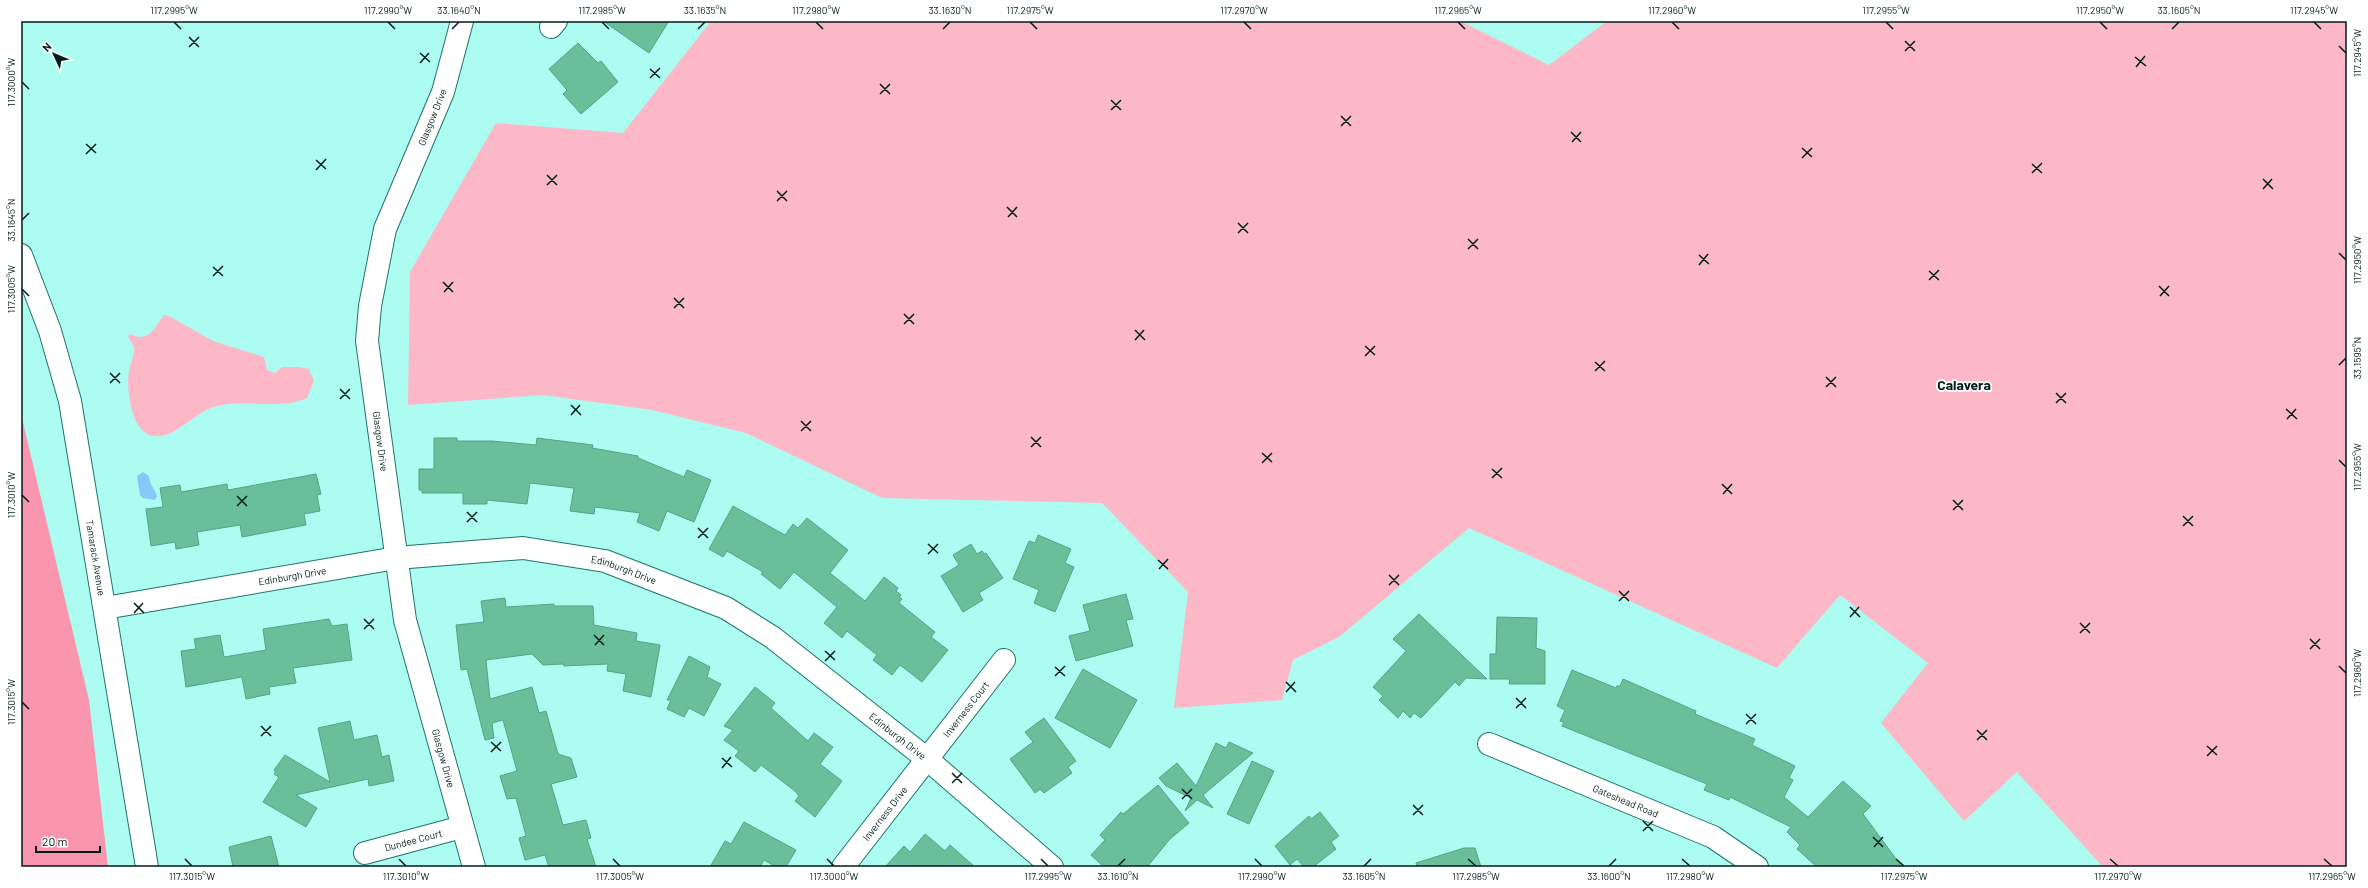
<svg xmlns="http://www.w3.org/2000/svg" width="2368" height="888" viewBox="0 0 2368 888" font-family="Barlow,sans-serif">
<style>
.green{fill:#fcb8c6}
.forest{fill:#f995ad}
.water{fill:#88c6fb}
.building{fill:#6abf9b;stroke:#4fa683}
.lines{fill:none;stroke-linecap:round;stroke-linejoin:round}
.minor-casing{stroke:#1e736a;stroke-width:24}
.major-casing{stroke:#1e736a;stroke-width:24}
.minor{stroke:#fff;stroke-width:22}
.major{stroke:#fff;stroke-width:22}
.ticks{fill:none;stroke:#001d19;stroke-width:1.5}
.labels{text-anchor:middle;stroke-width:3.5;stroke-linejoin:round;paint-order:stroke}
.street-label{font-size:10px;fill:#001d19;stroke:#fff}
.district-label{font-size:14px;font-weight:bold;fill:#001d19;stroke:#fff}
.neatline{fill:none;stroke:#001d19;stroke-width:1.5}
.ticks-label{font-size:10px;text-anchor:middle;fill:#001d19}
</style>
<rect width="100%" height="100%" fill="#acfcf1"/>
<path class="green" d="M 711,21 L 1460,21 L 1549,65 L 1607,21 L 2347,21 L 2347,867 L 2103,867 L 2017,772 L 1964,821 L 1881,723 L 1928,663 L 1840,595 L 1777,668 L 1469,528 L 1339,637 L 1293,660 L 1282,700 L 1174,708 L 1188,592 L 1102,503 L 882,498 L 746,433 L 652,410 L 543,395 L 408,405 L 410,272 L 496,123 L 623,133 Z
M 164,315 L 169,316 L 213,341 L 264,357 L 267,370 L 275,373 L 282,367 L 299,367 L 309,369 L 314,381 L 307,398 C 279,411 247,398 217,406 C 196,411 182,432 161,436 C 131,441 126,390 129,371 C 130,363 135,355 134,347 C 133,343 129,340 128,336 L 130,334 C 150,344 155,326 164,315 Z"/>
<path class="forest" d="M 21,414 L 89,700 L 108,867 L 21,867 Z"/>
<path class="water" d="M 143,472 L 149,476 C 149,484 155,489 157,496 L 155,500 L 143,498 L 140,495 L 137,476 Z"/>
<path class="building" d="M 603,21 L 669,21 L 649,53 Z
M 578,43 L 598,63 L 601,61 L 618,82 L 581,114 L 563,94 L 567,90 L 549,69 Z
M 434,438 L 457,438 L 457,441 L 492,441 L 536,445 L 537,438 L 593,445 L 592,448 L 638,456 L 638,458 L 684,477 L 687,470 L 711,480 L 694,522 L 667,511 L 659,531 L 637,522 L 640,513 L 595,507 L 594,514 L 570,511 L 574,488 L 530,483 L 527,504 L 487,500 L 487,504 L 463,504 L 463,493 L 422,493 L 422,490 L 419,490 L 419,469 L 434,469 Z
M 316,474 L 321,494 L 317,495 L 320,511 L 304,514 L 306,525 L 242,537 L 240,525 L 197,532 L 199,545 L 176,549 L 175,542 L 151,546 L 146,509 L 163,507 L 160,488 L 180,485 L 181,492 L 227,484 L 228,490 Z
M 733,506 L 785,535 L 793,524 L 798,528 L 807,518 L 848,550 L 830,573 L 865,601 L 884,577 L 898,588 L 896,591 L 901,595 L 899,597 L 902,599 L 899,603 L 935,632 L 931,637 L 948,650 L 922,682 L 900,665 L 892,675 L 873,660 L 877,655 L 847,631 L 842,638 L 824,623 L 837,607 L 794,572 L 780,589 L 761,574 L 763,572 L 727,551 L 723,557 L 709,549 Z
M 1038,535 L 1071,549 L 1065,563 L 1074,567 L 1055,612 L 1034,603 L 1039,590 L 1013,579 L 1029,541 L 1035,543 Z
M 971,544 L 977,554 L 982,551 L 984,554 L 986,553 L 1003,578 L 979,593 L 983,600 L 963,612 L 941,576 L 959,565 L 953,555 Z
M 1126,594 L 1133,619 L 1126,620 L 1133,646 L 1076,661 L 1069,636 L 1090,631 L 1083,605 Z
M 505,598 L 506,607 L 554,604 L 554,606 L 593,606 L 594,625 L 637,633 L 636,641 L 660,645 L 651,697 L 623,691 L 626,674 L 607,671 L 608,664 L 564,666 L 563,664 L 543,665 L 532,654 L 486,660 L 490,699 L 532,687 L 539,713 L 546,711 L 558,754 L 571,758 L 577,777 L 551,784 L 563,825 L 586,820 L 591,838 L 587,839 L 596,867 L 549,867 L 545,855 L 525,860 L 519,838 L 526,836 L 516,798 L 507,799 L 500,776 L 517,771 L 503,720 L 492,723 L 494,738 L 485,740 L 467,669 L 461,670 L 456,625 L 484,622 L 481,601 Z
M 1419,614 L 1487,679 L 1466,678 L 1459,686 L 1455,682 L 1421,718 L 1414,713 L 1410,718 L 1403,711 L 1398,718 L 1379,700 L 1383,696 L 1373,687 L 1406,651 L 1393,639 Z
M 1497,617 L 1537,618 L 1536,648 L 1545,651 L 1545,684 L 1509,684 L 1510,679 L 1490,679 L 1490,654 L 1496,654 Z
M 329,619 L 332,626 L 347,624 L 352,660 L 293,668 L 296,683 L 269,687 L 270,694 L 246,699 L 242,677 L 186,687 L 181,651 L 196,649 L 194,639 L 220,635 L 224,657 L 266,650 L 263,629 Z
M 689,656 L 710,667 L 707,677 L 721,684 L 704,716 L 689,708 L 684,717 L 667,709 L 671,700 L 667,700 Z
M 1083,669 L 1137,700 L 1110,748 L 1055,718 Z
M 1572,670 L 1616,688 L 1617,686 L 1620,686 L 1623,679 L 1696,711 L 1695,714 L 1755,739 L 1752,745 L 1795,766 L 1789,778 L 1793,780 L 1784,797 L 1808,817 L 1843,781 L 1871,806 L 1863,814 L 1902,867 L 1817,867 L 1797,849 L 1800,845 L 1787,832 L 1791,827 L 1730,797 L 1729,800 L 1704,790 L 1707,784 L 1562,726 L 1564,722 L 1560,721 L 1565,710 L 1557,706 Z
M 755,687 L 775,703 L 771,708 L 808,741 L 814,733 L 833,747 L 820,764 L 842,781 L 815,817 L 795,801 L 799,796 L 795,791 L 761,765 L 755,772 L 735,756 L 739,751 L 724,740 L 733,730 L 724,726 Z
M 1044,718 L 1076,761 L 1068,767 L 1072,773 L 1044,793 L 1040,789 L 1035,793 L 1010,759 L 1033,742 L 1025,732 Z
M 350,721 L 354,740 L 377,735 L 382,757 L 389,755 L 394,781 L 369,786 L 368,779 L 296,795 L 317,808 L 306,827 L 263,802 L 279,777 L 274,774 L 276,771 L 274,770 L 285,755 L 330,782 L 318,728 Z
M 1229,742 L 1253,753 L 1203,795 L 1213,808 L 1197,800 L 1185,811 L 1191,798 L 1166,786 L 1159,778 L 1177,763 L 1196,786 L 1216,743 L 1226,748 Z
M 1252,761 L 1274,771 L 1249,824 L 1227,814 Z
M 1158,785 L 1189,823 L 1170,839 L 1147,867 L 1104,867 L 1091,855 L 1105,840 L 1100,835 L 1121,812 L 1123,814 Z
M 1320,812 L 1339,836 L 1331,842 L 1336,849 L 1313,867 L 1304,867 L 1297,859 L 1290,865 L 1275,846 L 1309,816 L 1311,819 Z
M 744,822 L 796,850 L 786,867 L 776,867 L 764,860 L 760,867 L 710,867 L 725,841 L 731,844 Z
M 925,834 L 945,851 L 950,845 L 975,867 L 885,867 L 904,846 L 910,852 Z
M 271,836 L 279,867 L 233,867 L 229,847 Z
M 1464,848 L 1475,848 L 1481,867 L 1417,867 L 1416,863 Z"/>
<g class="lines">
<g class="minor-casing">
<g id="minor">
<path id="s1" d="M 462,21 L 443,92 L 385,229 L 370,306 L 367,341 L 405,620 L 474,867"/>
<path d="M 551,27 L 556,21"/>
<path id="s2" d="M 105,608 L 396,558 L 523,548 L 605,561 L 726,608 L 772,637 L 927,759 L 1052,867"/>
<path id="s3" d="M 1489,744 L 1713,837 L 1757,867"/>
<path id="s4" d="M 365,853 L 462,827"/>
<path id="s5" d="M 843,867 L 1004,660"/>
</g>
</g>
<g class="major-casing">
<g id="major">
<path id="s6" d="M 21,255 L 50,331 L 70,401 L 147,867"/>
</g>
</g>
<use href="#minor" class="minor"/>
<use href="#major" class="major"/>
</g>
<path class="ticks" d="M 174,22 L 181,29M 388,22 L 395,29M 602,22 L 609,29M 816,22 L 823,29M 1030,22 L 1037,29M 1244,22 L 1251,29M 1458,22 L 1465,29M 1672,22 L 1679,29M 1886,22 L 1893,29M 2100,22 L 2107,29M 2314,22 L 2321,29M 452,29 L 459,22M 698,29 L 705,22M 943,29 L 950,22M 2172,29 L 2179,22M 189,37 L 199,47M 1905,41 L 1915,51M 2339,46 L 2346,53M 189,47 L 199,37M 1905,51 L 1915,41M 420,53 L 430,62M 2135,57 L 2146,66M 420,63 L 429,53M 2136,67 L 2145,56M 650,69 L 660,78M 650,78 L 660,68M 22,82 L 29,89M 880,84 L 890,94M 880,94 L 890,84M 1111,100 L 1121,110M 1111,110 L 1121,100M 1341,116 L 1351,126M 1341,126 L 1351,116M 1571,132 L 1581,142M 1572,142 L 1581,132M 86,144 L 96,153M 1802,148 L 1812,157M 86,154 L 96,144M 1802,158 L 1812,148M 316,160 L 326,169M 2032,164 L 2042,173M 316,170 L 326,159M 2032,173 L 2042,163M 547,175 L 557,185M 2263,179 L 2273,189M 547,185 L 557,175M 2263,189 L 2272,179M 777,191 L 787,201M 777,201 L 787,191M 1007,207 L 1017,217M 1008,217 L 1017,207M 22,220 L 29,213M 1238,223 L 1248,233M 1238,233 L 1248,223M 1468,239 L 1478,249M 1468,249 L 1478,239M 2339,253 L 2346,260M 1699,255 L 1709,264M 1699,265 L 1708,254M 213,267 L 223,276M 1929,271 L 1939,280M 213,276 L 223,266M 1929,280 L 1939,270M 443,282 L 453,292M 2159,286 L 2169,296M 22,289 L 29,296M 444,292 L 453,282M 2160,296 L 2169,286M 674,298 L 684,308M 674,308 L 684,298M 904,314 L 914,324M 904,324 L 914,314M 1135,330 L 1145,340M 1135,340 L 1144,330M 1365,346 L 1375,355M 1365,356 L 1375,346M 1595,362 L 1605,371M 2339,365 L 2346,358M 1595,371 L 1605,361M 110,373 L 120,383M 1826,377 L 1836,387M 110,383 L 120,373M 1826,387 L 1836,377M 340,389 L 350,399M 2056,393 L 2066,403M 340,399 L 350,389M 2056,403 L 2066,393M 571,405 L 581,415M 2286,409 L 2297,419M 571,415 L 580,405M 2287,419 L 2296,409M 801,421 L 811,431M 801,431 L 811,421M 1031,437 L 1041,447M 1031,447 L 1041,437M 1262,453 L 1272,462M 2339,460 L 2346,467M 1262,463 L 1272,453M 1492,469 L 1502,478M 1492,478 L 1502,468M 1722,484 L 1732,494M 1723,494 L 1732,484M 22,495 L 29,502M 237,496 L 247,506M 1953,500 L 1963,510M 237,506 L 247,496M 1953,510 L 1963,500M 467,512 L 477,522M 2183,516 L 2193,526M 467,522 L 477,512M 2183,526 L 2193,516M 698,528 L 708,538M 698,538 L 708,528M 928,544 L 938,553M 928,554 L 938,544M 1158,560 L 1168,569M 1159,569 L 1168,559M 1389,575 L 1399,585M 1389,585 L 1399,575M 1619,591 L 1629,601M 1619,601 L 1629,591M 134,603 L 144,613M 1850,607 L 1860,617M 134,613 L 143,603M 1850,617 L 1859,607M 364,619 L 374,629M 2080,623 L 2090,633M 364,629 L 374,619M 2080,633 L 2090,623M 594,635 L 604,645M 2310,639 L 2320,649M 595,645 L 604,635M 2310,649 L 2320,639M 825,651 L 835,660M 825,661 L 835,651M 2339,666 L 2346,673M 1055,667 L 1065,676M 1055,676 L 1065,666M 1286,682 L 1296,692M 1286,692 L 1295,682M 1516,698 L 1526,708M 22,702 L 29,709M 1516,708 L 1526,698M 1746,714 L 1756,724M 1746,724 L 1756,714M 261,726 L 271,736M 1977,730 L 1987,740M 261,736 L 271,726M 1977,740 L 1987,730M 491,742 L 501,751M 2207,746 L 2217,755M 491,752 L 501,742M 2207,756 L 2217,746M 722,758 L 732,767M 722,768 L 731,757M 952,773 L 962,783M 952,783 L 962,773M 1182,789 L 1192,799M 1182,799 L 1192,789M 1413,805 L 1423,815M 1413,815 L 1423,805M 1643,821 L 1653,831M 1643,831 L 1653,821M 1873,837 L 1883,847M 1874,847 L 1883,837M 185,859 L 192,866M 399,859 L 406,866M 613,859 L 620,866M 827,859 L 834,866M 1041,859 L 1048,866M 1255,859 L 1262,866M 1468,859 L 1476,866M 1682,859 L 1690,866M 1896,859 L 1904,866M 2110,859 L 2118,866M 2324,859 L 2332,866M 1118,866 L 1125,859M 1364,866 L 1371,859M 1609,866 L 1616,859"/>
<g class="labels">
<g class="street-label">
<text transform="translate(432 117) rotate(-68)" y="4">Glasgow Drive</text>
<text dy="4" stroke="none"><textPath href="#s1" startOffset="437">Glasgow Drive</textPath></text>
<text dy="4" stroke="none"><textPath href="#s6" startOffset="313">Tamarack Avenue</textPath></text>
<text dy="4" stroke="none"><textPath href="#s2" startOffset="526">Edinburgh Drive</textPath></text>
<text dy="4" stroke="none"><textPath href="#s2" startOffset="190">Edinburgh Drive</textPath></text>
<text dy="4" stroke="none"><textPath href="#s5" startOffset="200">Inverness Court</textPath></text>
<text dy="4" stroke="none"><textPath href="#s2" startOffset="850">Edinburgh Drive</textPath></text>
<text dy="4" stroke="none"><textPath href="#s1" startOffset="761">Glasgow Drive</textPath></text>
<text dy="4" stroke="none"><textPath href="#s3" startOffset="148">Gateshead Road</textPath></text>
<text dy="4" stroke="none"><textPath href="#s5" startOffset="68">Inverness Drive</textPath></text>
<text dy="4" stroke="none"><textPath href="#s4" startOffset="50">Dundee Court</textPath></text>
</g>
<g class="district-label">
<text x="1964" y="390">Calavera</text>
</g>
</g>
<rect width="2368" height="888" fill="none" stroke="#ffffff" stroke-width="44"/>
<g transform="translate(54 54) rotate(314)" stroke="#ffffff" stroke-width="3" paint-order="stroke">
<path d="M0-3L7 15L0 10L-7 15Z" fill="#001d19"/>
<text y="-6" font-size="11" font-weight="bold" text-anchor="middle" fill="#001d19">N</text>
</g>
<path d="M36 846v6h64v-6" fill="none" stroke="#001d19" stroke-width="2"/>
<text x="42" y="846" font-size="12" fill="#001d19" stroke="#ffffff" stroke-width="3" paint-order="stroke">20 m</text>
<rect x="22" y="22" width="2324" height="844" class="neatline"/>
<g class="ticks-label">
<text x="174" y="14">117.2995°W</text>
<text x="388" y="14">117.2990°W</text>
<text x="459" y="14">33.1640°N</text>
<text x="602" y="14">117.2985°W</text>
<text x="705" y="14">33.1635°N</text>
<text x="816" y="14">117.2980°W</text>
<text x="950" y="14">33.1630°N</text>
<text x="1030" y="14">117.2975°W</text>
<text x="1244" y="14">117.2970°W</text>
<text x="1458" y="14">117.2965°W</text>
<text x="1672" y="14">117.2960°W</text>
<text x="1886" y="14">117.2955°W</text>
<text x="2100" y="14">117.2950°W</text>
<text x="2179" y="14">33.1605°N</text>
<text x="2314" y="14">117.2945°W</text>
<text transform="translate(2357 53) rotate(-90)" y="4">117.2945°W</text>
<text transform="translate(11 82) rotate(-90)" y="4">117.3000°W</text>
<text transform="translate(11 220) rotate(-90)" y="4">33.1645°N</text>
<text transform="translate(2357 260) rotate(-90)" y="4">117.2950°W</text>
<text transform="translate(11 289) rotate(-90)" y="4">117.3005°W</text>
<text transform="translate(2357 358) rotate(-90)" y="4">33.1595°N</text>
<text transform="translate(2357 467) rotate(-90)" y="4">117.2955°W</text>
<text transform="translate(11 495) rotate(-90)" y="4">117.3010°W</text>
<text transform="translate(2357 673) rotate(-90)" y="4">117.2960°W</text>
<text transform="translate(11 702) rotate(-90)" y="4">117.3015°W</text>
<text x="192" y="880">117.3015°W</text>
<text x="406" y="880">117.3010°W</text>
<text x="620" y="880">117.3005°W</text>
<text x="834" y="880">117.3000°W</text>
<text x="1048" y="880">117.2995°W</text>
<text x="1118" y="880">33.1610°N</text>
<text x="1262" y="880">117.2990°W</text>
<text x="1364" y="880">33.1605°N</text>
<text x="1476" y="880">117.2985°W</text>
<text x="1609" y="880">33.1600°N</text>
<text x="1690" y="880">117.2980°W</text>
<text x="1904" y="880">117.2975°W</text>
<text x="2118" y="880">117.2970°W</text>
<text x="2332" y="880">117.2965°W</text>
</g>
</svg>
